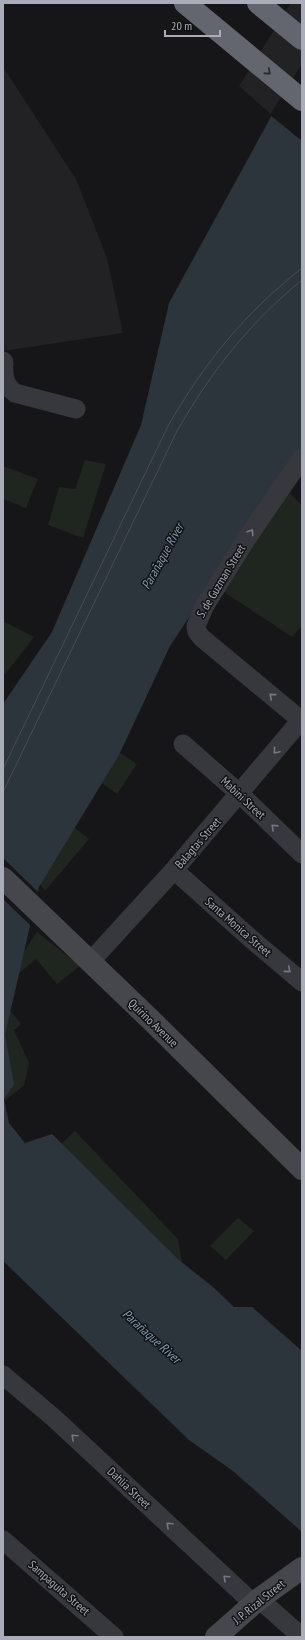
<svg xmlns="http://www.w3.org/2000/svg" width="305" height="1640" viewBox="0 0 305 1640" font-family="'PT Sans Narrow',sans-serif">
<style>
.built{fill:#222225}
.green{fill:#1e261f}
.water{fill:#2c353c}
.pier{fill:#161618}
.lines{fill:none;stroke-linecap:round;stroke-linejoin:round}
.street{stroke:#37383d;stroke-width:19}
.secondary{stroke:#45474d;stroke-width:22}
.highway{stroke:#63666e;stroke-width:22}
.tram{stroke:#4a4c52;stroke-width:1}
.oneway{stroke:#26262a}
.oneway2{stroke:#757881}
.labels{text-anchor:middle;stroke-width:3;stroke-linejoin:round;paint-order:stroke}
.street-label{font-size:12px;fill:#a8adb8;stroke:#111113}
.water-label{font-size:13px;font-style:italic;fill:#7f9bb3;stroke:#111113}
</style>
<rect width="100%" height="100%" fill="#161618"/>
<path class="built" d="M 291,3 L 302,3 L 302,66 L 272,115 L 239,86 Z
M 3,67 L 76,179 L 107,258 L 123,333 L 3,351 Z"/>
<path class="green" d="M 85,460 L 106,464 L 83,538 L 48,525 L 59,487 L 75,489 Z
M 3,466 L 38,479 L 26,508 L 3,499 Z
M 287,490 L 302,506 L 302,626 L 292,637 L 221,590 Z
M 3,621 L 34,637 L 3,677 Z
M 119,752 L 137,764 L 117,794 L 99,781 Z
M 70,824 L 89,839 L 45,891 L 29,869 Z
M 37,932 L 80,966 L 57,984 L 36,959 L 3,987 L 3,983 Z
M 3,1001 L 21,1024 L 14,1030 L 29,1063 L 24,1085 L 5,1101 L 3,1086 Z
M 75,1131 L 178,1239 L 183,1268 L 46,1159 Z
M 238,1218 L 254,1231 L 226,1260 L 210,1246 Z"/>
<path class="water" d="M 302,66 L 302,447 L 170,646 L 119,755 L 39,887 L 5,1035 L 14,1084 L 4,1099 L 9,1123 L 25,1143 L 52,1134 L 179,1260 L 213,1287 L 234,1307 L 252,1307 L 302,1351 L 302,1532 L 233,1471 L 189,1440 L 3,1261 L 3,704 L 52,632 L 141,425 L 169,303 L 272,115 Z"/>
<path class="pier" d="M 302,64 L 302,141 L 270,115 Z
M 3,858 L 40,894 L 32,927 L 3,899 Z"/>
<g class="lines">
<path class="street" d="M 3,361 L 4,362 C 3,375 4,385 15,393 L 76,409
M 302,458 L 247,538 L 204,607 L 196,626 L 197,632 L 202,638 L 302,721
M 183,744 L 240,794 L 302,854
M 174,870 L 250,938 L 302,982
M 90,962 L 174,870 L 302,719
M 3,1375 L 54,1418 L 254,1604
M 3,1540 L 114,1637
M 259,1599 L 302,1637"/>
<path class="secondary" d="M 3,878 L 152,1021 L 302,1169
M 216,1637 L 259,1599 L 302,1568"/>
<path class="highway" d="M 185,3 L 302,100
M 258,3 L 302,39"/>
<path class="tram" d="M 3,769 L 168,426 C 205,362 244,314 302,268
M 3,792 L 177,431 C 211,372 249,323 302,280"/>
</g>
<defs><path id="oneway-chevron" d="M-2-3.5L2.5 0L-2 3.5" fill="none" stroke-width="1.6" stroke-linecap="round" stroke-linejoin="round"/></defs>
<use class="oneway" href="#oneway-chevron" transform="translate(268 72) rotate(40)"/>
<g class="oneway2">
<use href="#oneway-chevron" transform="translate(251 532) rotate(-56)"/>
<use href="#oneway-chevron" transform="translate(272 696) rotate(-140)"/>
<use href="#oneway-chevron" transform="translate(276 751) rotate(130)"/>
<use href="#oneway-chevron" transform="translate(274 827) rotate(-136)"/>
<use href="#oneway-chevron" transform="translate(288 970) rotate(40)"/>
<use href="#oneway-chevron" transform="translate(74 1437) rotate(-137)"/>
<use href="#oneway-chevron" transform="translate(169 1525) rotate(-137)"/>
<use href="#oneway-chevron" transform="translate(226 1578) rotate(-137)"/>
</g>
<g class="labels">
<g class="street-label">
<text transform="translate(221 581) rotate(-59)" y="4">S. de Guzman Street</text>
<text transform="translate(243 798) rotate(43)" y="4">Mabini Street</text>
<text transform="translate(198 843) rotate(-49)" y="4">Balagtas Street</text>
<text transform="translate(238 927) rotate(41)" y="4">Santa Monica Street</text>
<text transform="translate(153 1023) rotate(44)" y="4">Quirino Avenue</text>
<text transform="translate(129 1488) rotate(43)" y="4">Dahlia Street</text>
<text transform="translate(59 1588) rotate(41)" y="4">Sampaguita Street</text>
<text transform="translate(259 1602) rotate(-39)" y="4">J. P. Rizal Street</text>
</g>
<g class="water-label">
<text transform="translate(162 556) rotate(-61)" y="5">Parañaque River</text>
<text transform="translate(152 1336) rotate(42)" y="5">Parañaque River</text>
</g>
</g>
<rect width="305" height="1640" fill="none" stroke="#a8adb8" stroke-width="8"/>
<path d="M165 30v6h55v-6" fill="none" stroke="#a8adb8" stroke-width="2"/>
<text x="171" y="30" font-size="12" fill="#a8adb8" stroke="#111113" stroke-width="3" paint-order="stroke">20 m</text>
</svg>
